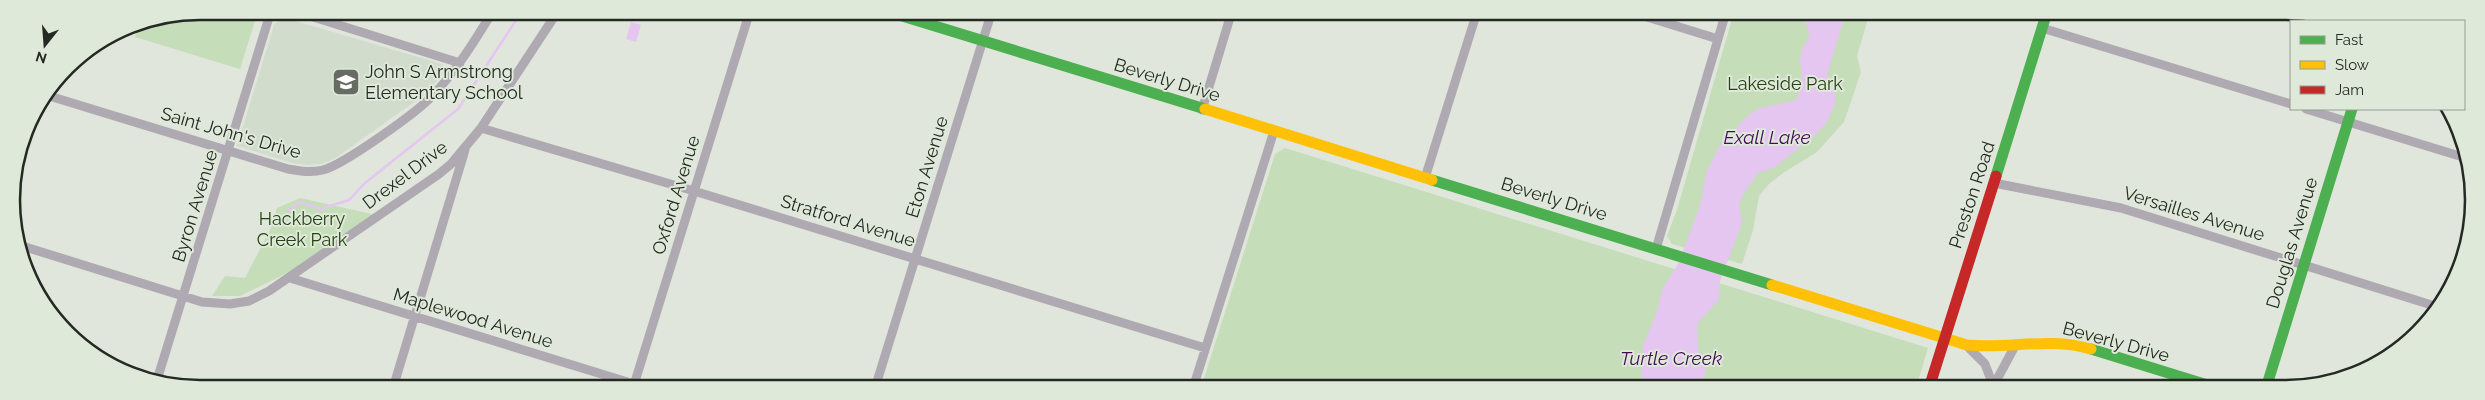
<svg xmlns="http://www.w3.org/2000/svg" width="2485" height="400" viewBox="0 0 2485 400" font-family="Raleway,sans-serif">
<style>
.built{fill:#d1dccc}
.green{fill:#c5ddb8}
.water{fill:#e4c6f1}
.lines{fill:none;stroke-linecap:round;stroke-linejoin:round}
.stream{stroke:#e4c6f1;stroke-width:2.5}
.street{stroke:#afa9b2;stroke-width:9}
.fast{stroke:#4caf50;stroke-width:11}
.slow{stroke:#ffc107;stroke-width:11}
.jam{stroke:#c62828;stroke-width:11}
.labels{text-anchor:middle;stroke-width:4;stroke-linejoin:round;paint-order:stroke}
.poi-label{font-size:18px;fill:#252923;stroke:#dfe9d9;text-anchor:start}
.street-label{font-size:18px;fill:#252923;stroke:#dfe9d9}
.park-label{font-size:18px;fill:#264114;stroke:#dfe9d9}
.water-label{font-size:19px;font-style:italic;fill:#450c59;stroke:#dfe9d9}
.rim{fill:none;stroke:#252923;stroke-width:2.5}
</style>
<rect width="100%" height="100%" fill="#e0e6dc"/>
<path class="built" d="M 282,17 L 442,64 L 445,71 L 427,93 L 334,159 L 321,164 L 307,165 L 292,163 L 237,146 L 274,25 Z"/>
<path class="green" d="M 200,11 L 258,11 L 240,69 L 135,37 L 139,23 Z
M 1734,12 L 1870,12 L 1857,56 L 1861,72 L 1844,122 L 1817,152 L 1783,173 L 1769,184 L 1759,196 L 1753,230 L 1742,264 L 1672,244 L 1667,236 L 1677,210 Z
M 1285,148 L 1928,348 L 1916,388 L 1201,388 L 1275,154 Z
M 300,198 L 376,215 L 291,271 L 240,296 L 212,296 L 225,276 L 245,278 L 271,228 L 277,208 Z"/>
<path class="water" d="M 1802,12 L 1846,12 L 1827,75 L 1833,85 L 1836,101 L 1827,122 L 1816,134 L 1775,167 L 1758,173 L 1744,193 L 1739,204 L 1742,223 L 1720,281 L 1719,299 L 1697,324 L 1698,350 L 1707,366 L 1701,388 L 1641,388 L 1642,348 L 1657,312 L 1662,290 L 1678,264 L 1696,217 L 1702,198 L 1706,173 L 1724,137 C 1738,131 1744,115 1758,109 C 1771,104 1784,105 1797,99 L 1802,74 L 1800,61 L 1802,49 L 1810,36 Z
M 631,22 L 641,25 L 636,42 L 626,39 Z"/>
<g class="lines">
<path class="stream" d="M 289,210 L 300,202 L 320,209 L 349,200 L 365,183 L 458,109 L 522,11"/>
<path class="street" d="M 294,11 L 460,63
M 1631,12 L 1718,39
M 2042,28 L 2291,104
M 46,95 L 288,169 C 300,171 311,173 323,170 C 343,165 418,112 433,95 C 457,70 475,40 493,11
M 2306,109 L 2466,158
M 1202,110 L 1232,11
M 481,128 L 694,191 L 1205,348
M 1425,178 L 1477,12
M 1994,183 L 2121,208 L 2438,307
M 19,245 L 202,302 L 230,304 L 249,301 L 269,291 L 439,174 L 451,164 L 481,128 L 558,11
M 1656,249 L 1726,12
M 290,278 L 647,388
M 1967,346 L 1985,364 L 1994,388
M 157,380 L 271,11
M 1994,385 L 2016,344
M 393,388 L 465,150
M 633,388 L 750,11
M 875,388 L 992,11
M 1193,388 L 1274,131"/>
<path class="fast" d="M 886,11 L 1205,109
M 1996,176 L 2047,12
M 1432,180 L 1772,285
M 2091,349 L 2217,388
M 2266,388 L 2352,109"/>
<path class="slow" d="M 1205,109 L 1432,180
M 1772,285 L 1967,345 C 2009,349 2049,337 2091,349"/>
<path class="jam" d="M 1929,388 L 1996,176"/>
</g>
<defs>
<g id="school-square" transform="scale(1.4375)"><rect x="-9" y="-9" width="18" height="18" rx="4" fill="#666b64" stroke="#dfe9d9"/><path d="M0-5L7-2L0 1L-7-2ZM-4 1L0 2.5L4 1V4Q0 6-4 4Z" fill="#fff"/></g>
</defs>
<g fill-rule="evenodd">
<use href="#school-square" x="346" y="82"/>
</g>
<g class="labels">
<g class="poi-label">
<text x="365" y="78">John S Armstrong<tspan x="365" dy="21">Elementary School</tspan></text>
</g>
<g class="street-label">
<text transform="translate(1167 80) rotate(17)" y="6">Beverly Drive</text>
<text transform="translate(231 133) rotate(16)" y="6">Saint John's Drive</text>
<text transform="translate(927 167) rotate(-73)" y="6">Eton Avenue</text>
<text transform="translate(405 175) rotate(-37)" y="6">Drexel Drive</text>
<text transform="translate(676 195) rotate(-73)" y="6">Oxford Avenue</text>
<text transform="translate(1972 195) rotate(-72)" y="6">Preston Road</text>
<text transform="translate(1554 199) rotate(17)" y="6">Beverly Drive</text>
<text transform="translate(195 206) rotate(-73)" y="6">Byron Avenue</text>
<text transform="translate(2194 214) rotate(17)" y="6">Versailles Avenue</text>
<text transform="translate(848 221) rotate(17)" y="6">Stratford Avenue</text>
<text transform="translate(2292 243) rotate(-73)" y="6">Douglas Avenue</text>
<text transform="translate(473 318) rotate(17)" y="6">Maplewood Avenue</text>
<text transform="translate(2116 342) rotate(15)" y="6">Beverly Drive</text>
</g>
<g class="park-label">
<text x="1785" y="90">Lakeside Park</text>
<text x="302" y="225">Hackberry<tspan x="302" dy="21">Creek Park</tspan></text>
</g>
<g class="water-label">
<text x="1767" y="144">Exall Lake</text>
<text x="1671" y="365">Turtle Creek</text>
</g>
</g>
<path d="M0 0H2485V400H0ZM200 20H2285A180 180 0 0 1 2465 200V200A180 180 0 0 1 2285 380H200A180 180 0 0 1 20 200V200A180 180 0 0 1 200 20Z" fill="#dfe9d9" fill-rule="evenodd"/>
<path class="rim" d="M200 20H2285A180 180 0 0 1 2465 200V200A180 180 0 0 1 2285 380H200A180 180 0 0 1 20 200V200A180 180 0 0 1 200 20Z"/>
<rect x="2290" y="20" width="175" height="90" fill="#dfe9d9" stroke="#959c90"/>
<rect x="2300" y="36" width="25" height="8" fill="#4caf50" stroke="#959c90"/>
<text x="2335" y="45" font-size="15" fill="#252923">Fast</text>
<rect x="2300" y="61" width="25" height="8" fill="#ffc107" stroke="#959c90"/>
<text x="2335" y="70" font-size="15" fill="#252923">Slow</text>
<rect x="2300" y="86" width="25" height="8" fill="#c62828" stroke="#959c90"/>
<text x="2335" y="95" font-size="15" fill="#252923">Jam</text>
<g transform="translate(45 45) rotate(197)" stroke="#dfe9d9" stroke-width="4" paint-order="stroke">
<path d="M0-4L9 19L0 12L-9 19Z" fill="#252923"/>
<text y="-8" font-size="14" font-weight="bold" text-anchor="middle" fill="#252923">N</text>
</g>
</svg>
